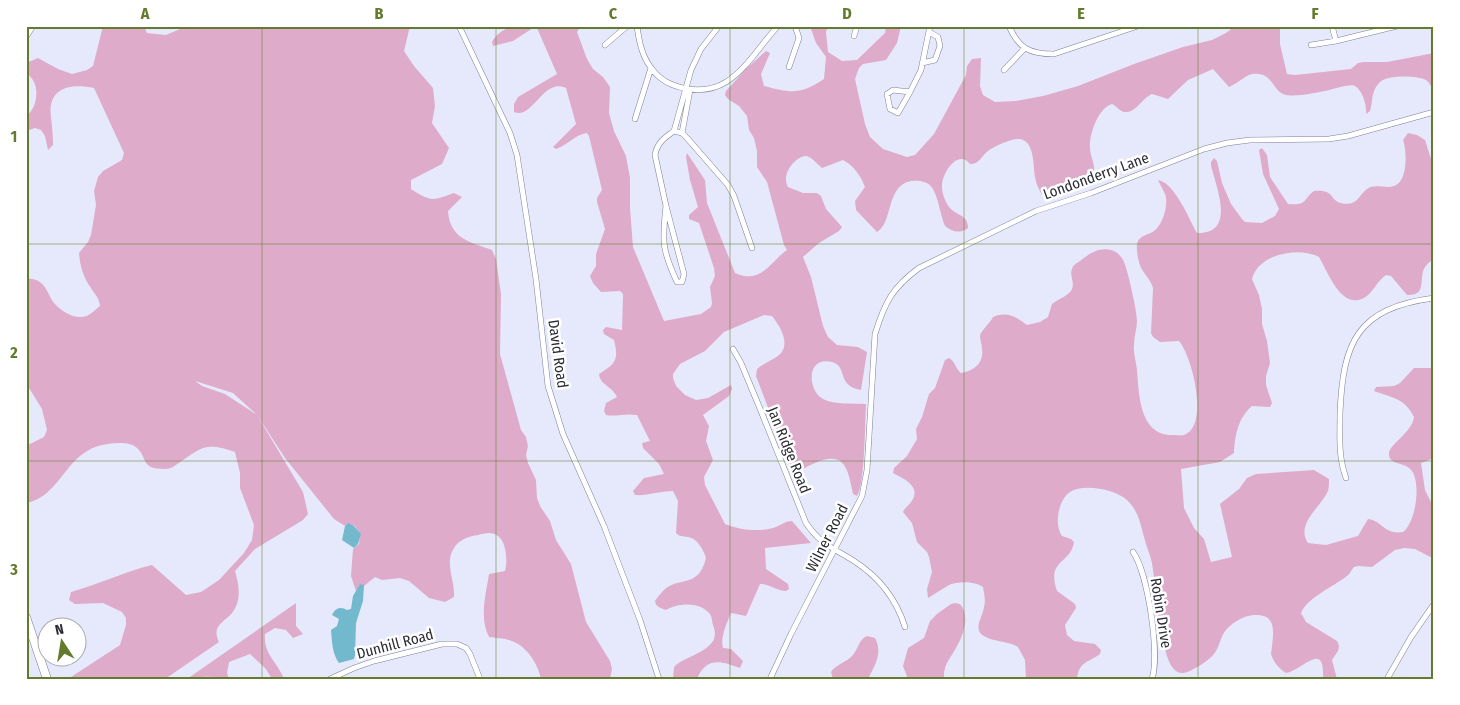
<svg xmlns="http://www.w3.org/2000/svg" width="1460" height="705" viewBox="0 0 1460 705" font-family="'Fira Sans Condensed',sans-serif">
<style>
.green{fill:#dfabca}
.water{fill:#72b9cd}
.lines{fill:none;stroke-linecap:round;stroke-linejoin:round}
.street-casing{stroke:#7e8096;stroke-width:6}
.secondary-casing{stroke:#7e8096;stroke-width:9}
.street{stroke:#fff;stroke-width:5}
.secondary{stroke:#fff;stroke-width:8}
.grid{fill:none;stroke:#647b2d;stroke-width:1;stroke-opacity:0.55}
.labels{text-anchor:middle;stroke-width:5;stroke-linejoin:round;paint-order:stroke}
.street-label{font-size:15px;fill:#2a2b33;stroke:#fff}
.neatline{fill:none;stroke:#647b2d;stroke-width:2}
.grid-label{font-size:16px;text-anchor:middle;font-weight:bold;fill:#647b2d}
</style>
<rect width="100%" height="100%" fill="#e6e9fc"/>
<path class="green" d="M 103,26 L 144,26 L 147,33 L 166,35 L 187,26 L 410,26 L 404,51 L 414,66 L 433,88 L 435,106 L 432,123 L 449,148 L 442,164 L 411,180 L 411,189 C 431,202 432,201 454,193 L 462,197 L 448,211 C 450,239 470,242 492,250 L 496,259 L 501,294 L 500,354 L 521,430 L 526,437 L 528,446 L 526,455 L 528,463 L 536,480 L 537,498 L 540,506 L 550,521 L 556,540 L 571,564 L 586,622 L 610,661 L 612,669 L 610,679 L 541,679 C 538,663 525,644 509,640 C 503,638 495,638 489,637 C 479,618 486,594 489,574 L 505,571 C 508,560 507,533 489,533 C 486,533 481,534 478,535 C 465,537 456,541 451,554 C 447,567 455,583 454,597 L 445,602 L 429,598 L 409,581 L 400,578 L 382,580 L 375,577 L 364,586 L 360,585 L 356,591 L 351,576 L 353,549 L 359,544 L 360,534 L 355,526 L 347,524 L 345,526 L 334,519 L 285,458 L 257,415 L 233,393 L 195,381 L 202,386 L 225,394 L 257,415 L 303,492 L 308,514 L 303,520 L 255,549 L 235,571 C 239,585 242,600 232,613 C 224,623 211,625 219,642 L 165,679 L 68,679 L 120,645 L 126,625 L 126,618 L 122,612 L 103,603 L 75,604 L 69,600 L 71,592 C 99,584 124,572 152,565 L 186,595 L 201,592 L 219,580 L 244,553 L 252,540 L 254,525 L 240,488 L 240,473 L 235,452 C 206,442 202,447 179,463 C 174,466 171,469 165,469 C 140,469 148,458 137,448 C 128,439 99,444 89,450 C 64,463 56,498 26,503 L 26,446 L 44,437 L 47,430 L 42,409 L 26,383 L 26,278 C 32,279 37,279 41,283 C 48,289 49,297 54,303 C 62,312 75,320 87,316 C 91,314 96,309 100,306 C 99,297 95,295 91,288 C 83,277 80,266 79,253 L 88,242 L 91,235 L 96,205 L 94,191 L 98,177 L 103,171 L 122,160 L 124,153 L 94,88 C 71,83 47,87 51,117 C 52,126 53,135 53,145 L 48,150 L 45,136 L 41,130 L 35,128 L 26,131 L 26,116 C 36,110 39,92 34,82 C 32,78 29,75 26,72 L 26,63 L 38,58 L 58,69 L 72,74 L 87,70 L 93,66 Z
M 511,26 L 581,26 L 577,32 L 587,59 L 593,69 L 603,77 L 610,87 L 609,113 L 614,131 L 626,156 L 630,178 L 630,208 L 633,247 L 664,321 L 701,314 L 711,307 L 712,303 L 710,287 L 715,276 L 714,268 L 699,223 L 689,219 L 689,215 L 698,207 L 690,180 L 686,157 L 687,153 L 705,180 L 707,203 L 735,273 C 761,285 770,262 787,250 L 784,245 L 767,182 L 757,167 L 757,151 L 754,138 L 749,130 L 747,116 L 739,106 L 728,99 L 725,95 L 726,91 L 747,68 L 766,51 L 770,53 L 761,74 L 764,86 C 791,93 800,95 824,79 L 826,57 L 816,43 L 810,26 L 828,26 L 826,32 L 828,52 L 842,61 L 857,60 L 885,33 L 886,26 L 901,26 L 897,43 L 886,60 L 863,64 L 859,68 L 855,79 L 865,124 L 870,137 L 883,149 L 907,157 L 915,155 L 934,134 L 966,75 L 967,66 L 972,59 L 981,58 L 980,86 L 983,95 L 995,102 L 1016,101 L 1043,96 L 1078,86 L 1134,64 L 1183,47 L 1212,40 L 1226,33 L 1230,30 L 1231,26 L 1280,26 L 1280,44 L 1287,74 L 1295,75 L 1351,69 L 1358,63 L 1363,62 L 1387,62 L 1434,53 L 1434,93 C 1432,88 1430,83 1426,80 C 1417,75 1387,75 1380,82 C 1371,90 1373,101 1370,111 L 1366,114 C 1367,106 1363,91 1355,86 C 1351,83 1331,90 1325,91 C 1315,93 1292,98 1283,94 C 1272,89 1272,71 1252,74 C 1246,75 1237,84 1229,87 L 1213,69 L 1188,80 L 1168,99 L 1152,94 C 1142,98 1136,113 1125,112 C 1120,112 1117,106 1112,104 C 1098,108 1089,135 1090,148 C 1090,155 1095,164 1094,171 C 1091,184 1054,195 1042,195 C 1039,189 1036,184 1035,177 C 1033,165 1035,138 1017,139 C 1009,140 994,146 988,151 C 981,156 980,164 970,164 C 958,148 941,174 942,187 C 942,194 946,204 951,209 C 958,216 968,215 968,228 C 960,234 952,232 945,226 C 940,214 939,200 933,189 C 930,184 926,182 920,181 C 884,177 895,222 877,232 L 856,210 L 855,201 L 865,187 C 861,176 853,165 843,160 L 822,168 C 818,165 811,156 806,156 C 794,157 781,175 788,187 L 803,193 L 817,193 L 821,196 L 826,209 L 842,227 L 839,231 L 819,243 L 803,257 L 811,277 L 823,326 L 828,337 L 837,345 L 858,347 L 867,352 L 861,390 C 836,386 848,366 832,362 C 805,356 808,391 823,399 C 835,405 853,403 866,404 C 865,420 865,486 857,496 L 853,494 C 848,469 845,450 815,463 C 807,466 801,471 793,473 L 756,376 L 757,369 C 764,363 771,361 778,356 C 792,345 780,326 772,316 L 764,315 L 724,332 L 705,351 L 680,364 L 673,374 L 673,378 L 676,386 L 685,395 L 696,400 L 708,398 L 731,385 L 732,389 L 729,396 L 703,415 L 709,426 L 706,441 L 713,460 L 704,477 L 705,485 L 725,524 C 739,530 758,532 773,528 C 780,526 785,521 792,521 L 811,543 L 765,548 L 766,569 L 788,584 L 789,589 L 786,591 C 777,591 769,584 760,584 L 746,616 L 731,613 C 727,623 720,637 723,648 L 731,649 L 743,661 L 740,668 C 722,661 706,656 697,679 L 673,679 L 674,667 C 685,656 703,655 713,641 C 716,636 715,630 713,625 C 712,622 712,617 710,614 C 700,601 678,603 666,610 C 660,608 656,607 655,601 C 657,598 660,594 663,591 C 679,575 698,590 706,558 C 703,549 698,539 688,537 C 682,536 680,537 676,533 L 678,501 L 673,491 C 660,491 647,496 635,495 L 633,491 L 644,478 L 664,474 L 659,464 L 643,448 L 642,443 L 650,441 L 637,415 C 624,413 617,417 606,415 L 604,411 L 606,403 L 617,397 C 612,386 600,385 599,374 C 616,363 619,360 614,340 L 604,334 L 603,330 L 606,327 L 622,330 L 623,294 L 620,291 L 601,292 L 593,283 L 590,276 L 596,266 L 596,254 L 605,229 L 597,202 L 597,198 L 602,190 L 589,136 L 587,133 C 574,135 568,145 556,149 L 553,147 L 576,124 L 566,88 C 543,77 533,120 514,112 L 514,104 L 518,97 L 557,74 L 537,28 L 533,28 L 513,41 L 493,46 L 492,42 C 496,34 504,30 511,26 Z
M 1408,133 L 1417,135 L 1425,140 L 1432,162 L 1434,163 L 1434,216 C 1431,221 1434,249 1434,258 C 1431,261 1427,264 1425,267 C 1418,278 1428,296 1407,295 L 1391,276 L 1386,275 C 1377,281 1373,293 1364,298 C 1341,310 1328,272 1319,257 C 1299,246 1258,254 1252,279 L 1259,295 L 1262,309 L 1262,324 L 1267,341 L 1270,363 L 1266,376 L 1266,385 L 1272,403 L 1270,407 L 1252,406 C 1238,418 1235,435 1234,453 L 1220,462 L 1181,469 L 1184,508 L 1194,528 L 1204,539 L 1211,562 L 1232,557 L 1220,504 L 1239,489 L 1247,478 L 1256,474 L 1314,470 L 1329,479 C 1329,483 1329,487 1328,491 C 1321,507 1295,524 1308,543 L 1326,545 L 1358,536 L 1368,519 C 1383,521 1384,535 1403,532 C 1416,522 1421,484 1412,471 C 1405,461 1389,466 1389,454 C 1388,445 1412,433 1414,417 C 1405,398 1392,398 1374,391 L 1376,387 L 1394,386 L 1400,383 L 1414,368 L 1434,368 L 1434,458 L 1421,463 L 1425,490 L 1434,508 L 1434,559 L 1415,549 L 1404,548 L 1395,550 L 1372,567 L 1358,566 L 1354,567 C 1351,570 1350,574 1347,576 C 1334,586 1307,598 1301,613 L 1306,622 L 1337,641 C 1342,649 1336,653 1332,660 L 1337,679 L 1323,679 C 1325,639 1303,670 1286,673 C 1279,669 1273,661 1271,654 C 1273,636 1279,613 1254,615 C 1244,616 1237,620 1230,626 C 1219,635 1221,647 1213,655 C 1208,661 1189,674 1181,673 C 1173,672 1169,662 1167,656 C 1157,626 1157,594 1152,563 C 1150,554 1146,546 1144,537 C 1140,523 1139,512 1127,500 C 1116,490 1084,483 1070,492 C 1058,500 1054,525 1062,536 L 1071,539 L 1074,542 C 1071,564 1046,559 1057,591 L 1075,604 L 1076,608 L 1065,625 L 1067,635 L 1074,641 L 1095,644 L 1101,650 L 1100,654 C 1088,663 1079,661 1077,679 L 1026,679 L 1025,660 L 1018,647 C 1008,641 994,642 984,636 C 972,629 983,617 984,607 C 986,600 984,594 983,587 C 975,581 958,581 949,585 C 942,589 935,594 928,598 L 927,589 L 932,572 L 929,557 L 927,552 L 917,542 L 912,523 L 903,512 C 905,507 910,505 913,499 C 920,485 902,478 893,473 L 894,468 L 907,456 L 917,439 L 916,429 L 922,417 L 929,394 L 935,388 L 945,360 L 949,358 C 955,361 955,368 961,373 C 974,371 984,363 982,349 C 982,345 980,340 980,336 C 980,332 990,323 993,317 C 1008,311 1016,317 1027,325 L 1040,322 L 1048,317 L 1052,304 C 1058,299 1066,297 1071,291 C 1076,283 1069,276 1072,269 C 1073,265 1077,263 1080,261 C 1090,253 1100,246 1114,251 C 1118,253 1122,257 1124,262 C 1128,271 1137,311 1137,321 C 1137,329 1134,336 1134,344 C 1133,352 1136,361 1137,370 C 1139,393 1139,436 1173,435 C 1176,435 1181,436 1184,435 C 1210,426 1192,356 1179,341 L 1160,342 L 1153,337 L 1151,333 L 1153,288 C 1151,281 1147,277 1143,271 C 1139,266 1136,251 1137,245 C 1138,235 1149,235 1154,231 C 1163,224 1169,204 1165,194 C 1163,189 1160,185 1158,180 C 1175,183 1189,219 1197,233 C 1236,234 1217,189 1211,166 L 1211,162 L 1214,158 L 1217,161 L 1222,183 L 1231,204 L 1242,219 L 1245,222 L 1262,223 L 1275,216 L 1279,209 L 1263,174 L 1259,150 L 1262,148 L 1267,155 L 1270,177 L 1288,204 C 1308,206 1303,199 1314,191 C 1335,189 1329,200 1341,203 C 1357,207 1358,196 1367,189 C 1374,183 1385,189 1394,186 C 1408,182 1407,151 1403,140 Z
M 296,603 L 296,626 L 303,634 L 293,638 L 286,630 L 275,628 L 265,634 C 263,654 277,661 284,679 L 272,679 L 266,669 L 250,654 L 229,662 L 227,673 L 229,679 C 218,679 208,674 198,679 L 187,679 Z
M 955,603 L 960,604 C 970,615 964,634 957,646 C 951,658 943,664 944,679 L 908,679 L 903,666 L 908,648 L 924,638 L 930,621 L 937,614 L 951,604 Z
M 867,636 L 875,638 C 883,653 875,665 868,679 L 833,679 L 831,672 C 835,665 847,662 853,655 C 858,649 859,639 867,636 Z"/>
<path class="water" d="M 348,523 L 354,526 L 361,534 L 358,544 L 354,548 L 342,540 L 345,526 Z
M 360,584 L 364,585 L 363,601 L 356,623 L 355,655 L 354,659 L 339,663 C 332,654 332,641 331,630 L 337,626 L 339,619 L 332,615 C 335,608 341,606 347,610 L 351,609 L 353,596 Z"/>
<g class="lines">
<g class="street-casing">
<path id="street" d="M 459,26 L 510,133 L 517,155 L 536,279 L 548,386 L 554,405 L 563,434 L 604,526 L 640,620 L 659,679
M 637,26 C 639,41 642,57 652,69 C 667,90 704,96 726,82 C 747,69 761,44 778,26
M 647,26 L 648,26
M 1009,26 C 1019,49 1030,54 1054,54 L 1138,26
M 1332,26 L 1336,41
M 854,36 L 857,26
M 26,37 L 33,26
M 605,45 L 627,26
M 1311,45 L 1336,41 L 1397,26
M 922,63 L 935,60 L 940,46 L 938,37 L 929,32
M 789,67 L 799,38 L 795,26
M 1004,70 L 1025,48
M 893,90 L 910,92 L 898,113 L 890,109 L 887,94 Z
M 910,92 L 921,70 L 930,26
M 635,119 L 651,68
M 674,131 L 691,70 L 701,49 L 719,26
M 682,133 L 690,90
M 666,206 L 655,155 C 657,143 664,138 674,131 L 682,133 L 687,138 L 728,185 L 734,196 L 752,248
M 666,206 L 684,274 L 682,282 L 677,282 C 662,250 662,241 666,206 Z
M 733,349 L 741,363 L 761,411 L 806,523 C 822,546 832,547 854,561 C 879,577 896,598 905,627
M 1346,478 C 1338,456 1340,436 1340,413 C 1343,342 1357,308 1434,298
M 1133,552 C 1148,573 1160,655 1152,679
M 330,679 L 354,668 L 374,661 L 442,644 L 457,644 L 466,648 L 470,654 L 480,679
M 770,679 L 791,634 L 862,496 L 867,470 L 875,334 C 885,302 892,288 919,268 L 1036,211 L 1091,193 L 1204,149 L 1227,143 L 1250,140 L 1329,139 L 1348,136 L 1434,112
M 1387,679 L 1411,637 L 1434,604"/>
</g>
<g class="secondary-casing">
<path id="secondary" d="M 26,617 L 47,679"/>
</g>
<use href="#street" class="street"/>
<use href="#secondary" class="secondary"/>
</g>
<path class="grid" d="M 262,26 L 262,679M 496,26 L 496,679M 730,26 L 730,679M 964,26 L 964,679M 1198,26 L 1198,679M 26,244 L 1434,244M 26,461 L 1434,461"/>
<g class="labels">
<g class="street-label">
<text transform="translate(1096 176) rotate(-20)" y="5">Londonderry Lane</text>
<text transform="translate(558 354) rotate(82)" y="5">David Road</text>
<text transform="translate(789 450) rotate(68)" y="5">Jan Ridge Road</text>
<text transform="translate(827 538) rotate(-63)" y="5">Wilner Road</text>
<text transform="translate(1161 613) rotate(81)" y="5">Robin Drive</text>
<text transform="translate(395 644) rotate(-15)" y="5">Dunhill Road</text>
</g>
</g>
<rect width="1460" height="705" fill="none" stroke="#ffffff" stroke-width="55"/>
<g transform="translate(62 642) rotate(348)"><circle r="24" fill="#ffffff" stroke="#aaaaad"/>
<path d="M0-4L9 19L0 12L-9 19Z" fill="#647b2d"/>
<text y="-8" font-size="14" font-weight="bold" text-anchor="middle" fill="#2a2b33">N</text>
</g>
<rect x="28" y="28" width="1404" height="650" class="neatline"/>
<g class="grid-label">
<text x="145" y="19">A</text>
<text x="379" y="19">B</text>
<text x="613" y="19">C</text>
<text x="847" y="19">D</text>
<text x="1081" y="19">E</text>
<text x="1315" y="19">F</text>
<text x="14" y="142">1</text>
<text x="14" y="358">2</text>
<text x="14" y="575">3</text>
</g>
</svg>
